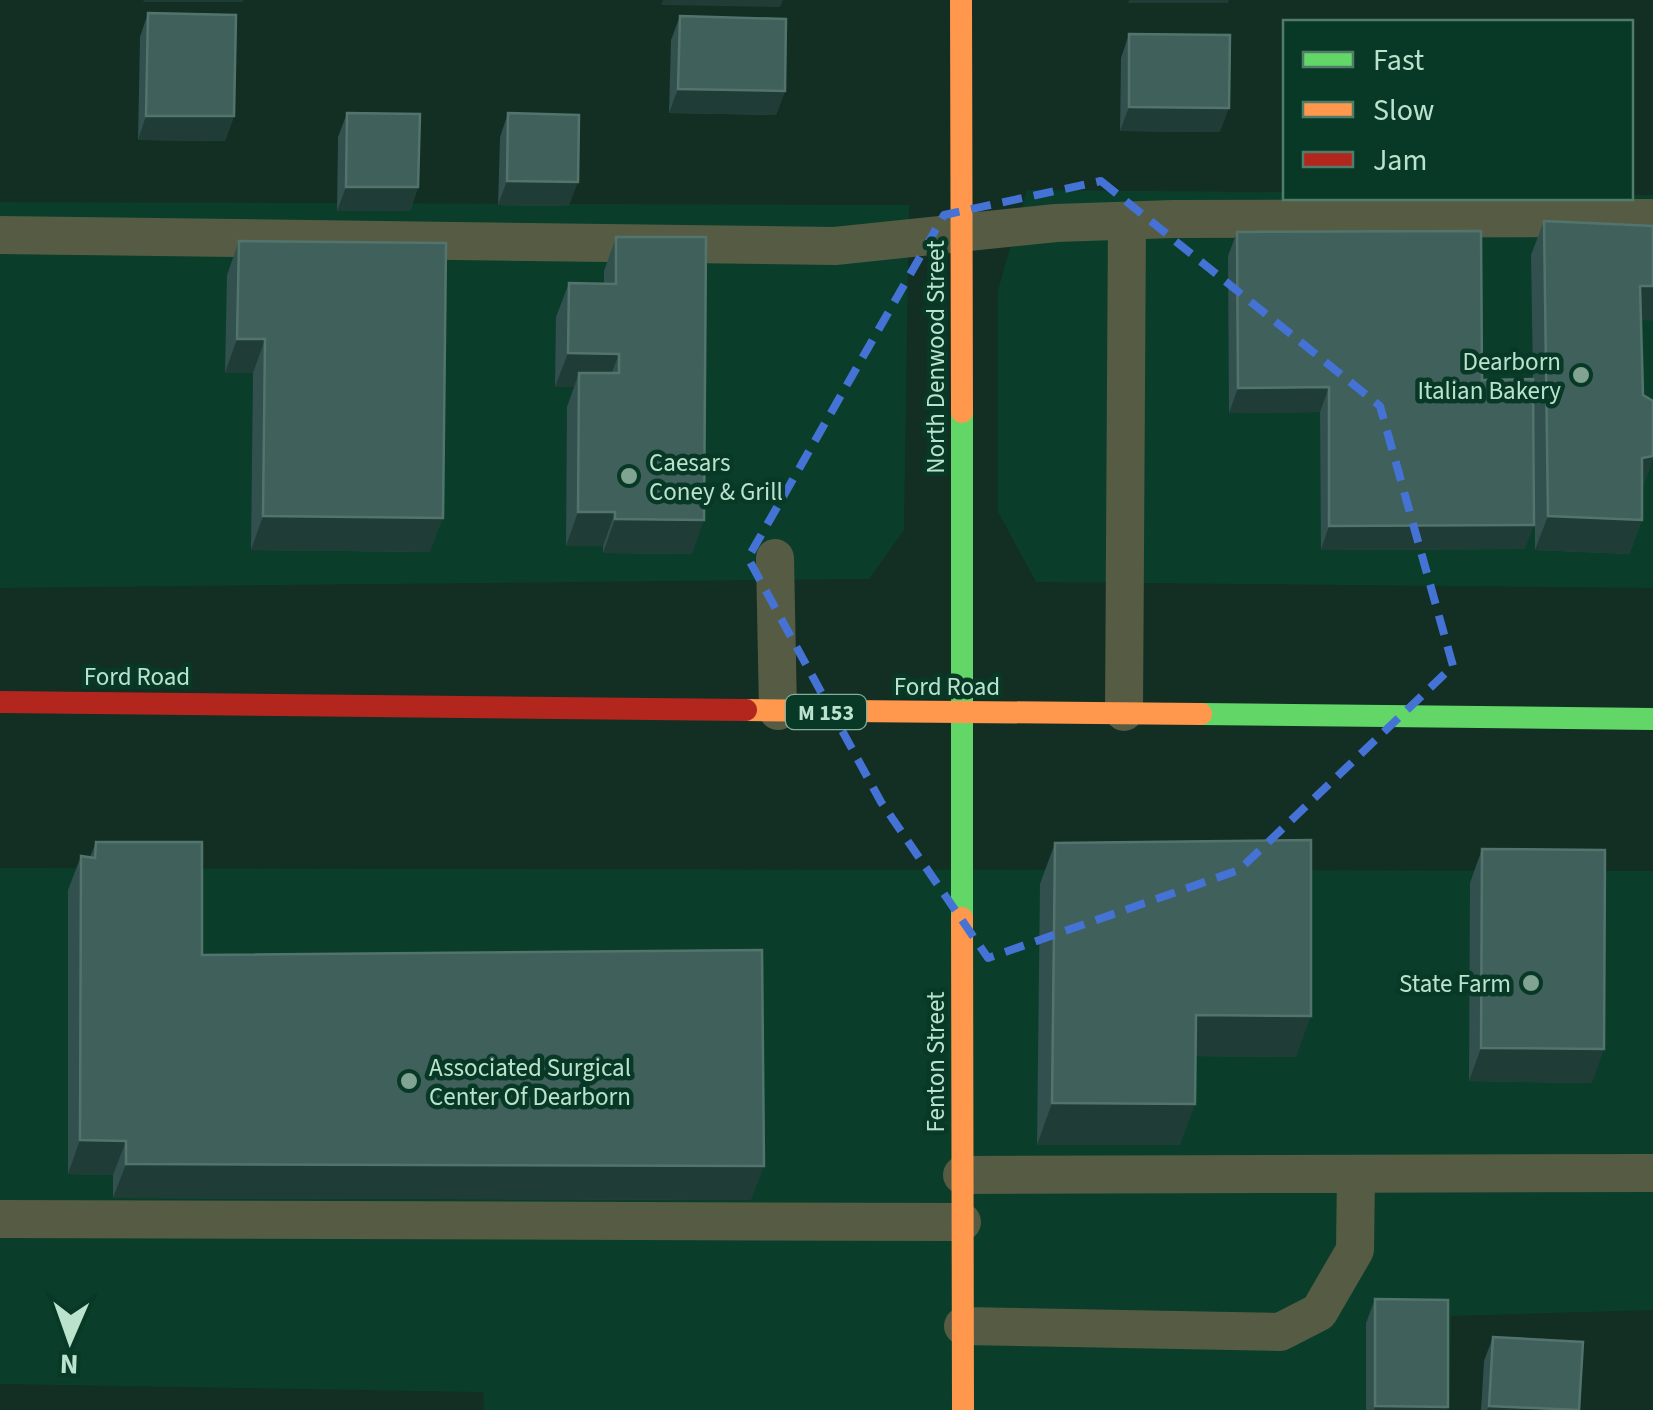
<svg xmlns="http://www.w3.org/2000/svg" width="1653" height="1410" viewBox="0 0 1653 1410" font-family="'Source Sans 3',sans-serif">
<style>
.built{fill:#0a3e2a}
.lines{fill:none;stroke-linecap:round;stroke-linejoin:round}
.lane{stroke:#565c44;stroke-width:38}
.fast{stroke:#63d668;stroke-width:22}
.slow{stroke:#ff974d;stroke-width:22}
.jam{stroke:#b3261e;stroke-width:22}
.wall{fill:#31504e}
.shaded-wall{fill:#1f3c37}
.building{fill:#40605b;stroke:#53746d;stroke-width:2.5}
.marked{fill:none;stroke:#4473d5;stroke-width:8;stroke-dasharray:20 12;stroke-linejoin:round}
.poi-dot{fill:#80a392;stroke:#083926;stroke-width:4}
.labels{text-anchor:middle;stroke-width:9;stroke-linejoin:round;paint-order:stroke}
.shield{fill:#083926;stroke:#85af9b;stroke-width:2.5}
.shield-label{font-size:22px;font-weight:bold;fill:#bae2cd}
.street-label{font-size:25px;fill:#bae2cd;stroke:#083926}
.poi-label{font-size:25px;fill:#bae2cd;stroke:#083926;text-anchor:end}
</style>
<rect width="100%" height="100%" fill="#132e23"/>
<path class="built" d="M 1027,190 L 1285,192 L 1286,198 L 1653,195 L 1653,588 L 1036,582 L 998,512 L 998,290 Z
M 0,202 L 909,205 L 904,530 L 869,579 L 0,588 Z
M 0,868 L 1653,871 L 1653,1310 L 1451,1316 L 1449,1410 L 484,1410 L 483,1392 L 0,1384 Z"/>
<g class="lines">
<path class="lane" d="M 0,235 L 835,246 L 1056,223 L 1173,219 L 1653,218
M 775,558 L 778,711
M 1124,712 L 1127,221
M 962,1175 L 1653,1173
M 0,1219 L 962,1222
M 963,1326 L 1280,1332 L 1319,1312 L 1355,1250 L 1356,1174"/>
<path class="fast" d="M 962,412 L 962,918
M 1201,714 L 1653,719"/>
<path class="slow" d="M 961,0 L 962,412
M 746,710 L 1201,714
M 962,918 L 963,1410"/>
<path class="jam" d="M 0,702 L 746,710"/>
</g>
<path class="wall" d="M 148,13 L 234,116 L 225,141 L 138,140 L 140,37 Z
M 680,16 L 785,91 L 776,115 L 669,113 L 671,40 Z
M 1129,34 L 1220,132 L 1120,131 L 1121,58 Z
M 347,113 L 418,187 L 410,211 L 337,211 L 338,137 Z
M 508,113 L 569,206 L 498,205 L 500,137 Z
M 1544,221 L 1641,320 L 1643,395 L 1653,401 L 1653,458 L 1642,489 L 1642,520 L 1629,554 L 1535,550 L 1534,410 L 1525,549 L 1321,550 L 1320,412 L 1229,413 L 1228,256 L 1237,232 L 1482,380 L 1533,379 L 1531,255 Z
M 616,237 L 692,554 L 603,553 L 603,546 L 566,546 L 567,407 L 574,387 L 555,387 L 556,317 L 569,283 L 604,284 L 604,271 Z
M 239,241 L 430,552 L 251,550 L 253,373 L 225,373 L 227,275 Z
M 96,842 L 202,955 L 751,1200 L 113,1198 L 113,1175 L 68,1174 L 68,890 L 81,856 L 90,857 Z
M 1055,843 L 1296,1057 L 1195,1056 L 1180,1145 L 1037,1145 L 1040,884 Z
M 1482,849 L 1592,1083 L 1469,1081 L 1470,883 Z
M 1375,1299 L 1446,1410 L 1366,1410 L 1366,1323 Z
M 1493,1337 L 1579,1410 L 1481,1410 L 1484,1361 Z"/>
<path class="shaded-wall" d="M 144,0 L 243,0 L 243,2 L 143,2 Z
M 663,0 L 783,0 L 780,7 L 661,5 Z
M 1129,0 L 1229,0 L 1228,3 L 1128,3 Z
M 678,89 L 785,91 L 776,115 L 669,113 Z
M 1129,107 L 1229,108 L 1220,132 L 1120,131 Z
M 146,116 L 234,116 L 225,141 L 138,140 Z
M 507,181 L 578,182 L 569,206 L 498,205 Z
M 346,187 L 418,187 L 410,211 L 337,211 Z
M 1640,286 L 1653,286 L 1653,321 L 1628,319 Z
M 237,339 L 265,339 L 253,373 L 225,373 Z
M 568,353 L 619,354 L 606,388 L 579,373 L 574,387 L 555,387 Z
M 1329,387 L 1320,412 L 1229,413 L 1238,388 Z
M 1653,456 L 1653,458 L 1642,489 L 1642,458 Z
M 578,512 L 615,512 L 603,546 L 566,546 Z
M 263,516 L 443,518 L 430,552 L 251,550 Z
M 1548,516 L 1642,520 L 1629,554 L 1535,550 Z
M 615,519 L 704,520 L 692,554 L 603,553 Z
M 1534,525 L 1525,549 L 1321,550 L 1329,526 Z
M 1196,1015 L 1311,1016 L 1296,1057 L 1180,1056 Z
M 1481,1048 L 1604,1049 L 1592,1083 L 1469,1081 Z
M 1052,1103 L 1195,1104 L 1180,1145 L 1037,1145 Z
M 80,1140 L 126,1141 L 113,1175 L 68,1174 Z
M 126,1164 L 764,1166 L 751,1200 L 113,1198 Z
M 1375,1406 L 1448,1407 L 1446,1410 L 1374,1410 Z
M 1489,1406 L 1554,1410 L 1487,1410 Z"/>
<path class="building" d="M 148,13 L 236,15 L 234,116 L 146,116 Z
M 680,16 L 786,19 L 785,91 L 678,89 Z
M 1129,34 L 1230,35 L 1229,108 L 1129,107 Z
M 347,113 L 420,114 L 418,187 L 346,187 Z
M 508,113 L 579,115 L 578,182 L 507,181 Z
M 1544,221 L 1653,226 L 1653,286 L 1640,286 L 1643,395 L 1653,401 L 1653,456 L 1642,458 L 1642,520 L 1548,516 Z
M 1481,231 L 1482,380 L 1533,379 L 1534,525 L 1329,526 L 1329,387 L 1238,388 L 1237,232 Z
M 616,237 L 706,237 L 704,520 L 615,519 L 615,512 L 578,512 L 579,373 L 619,373 L 619,354 L 568,353 L 569,283 L 616,284 Z
M 239,241 L 446,243 L 443,518 L 263,516 L 265,339 L 237,339 Z
M 1311,840 L 1311,1016 L 1196,1015 L 1195,1104 L 1052,1103 L 1055,843 Z
M 96,842 L 202,842 L 202,955 L 762,950 L 764,1166 L 126,1164 L 126,1141 L 80,1140 L 81,856 L 95,858 Z
M 1482,849 L 1605,850 L 1604,1049 L 1481,1048 Z
M 1375,1299 L 1448,1300 L 1448,1407 L 1375,1406 Z
M 1493,1337 L 1583,1342 L 1579,1410 L 1489,1406 Z"/>
<path class="marked" d="M 1101,181 L 1380,406 L 1453,666 L 1239,870 L 988,958 L 881,802 L 748,558 L 944,215 Z"/>
<g class="poi-dot">
<circle cx="1581" cy="375" r="10"/>
<circle cx="629" cy="476" r="10"/>
<circle cx="1531" cy="983" r="10"/>
<circle cx="409" cy="1081" r="10"/>
</g>
<g class="labels">
<rect class="shield" x="786" y="695" width="80" height="34" rx="8"/>
<g class="shield-label">
<text x="826" y="720">M 153</text>
</g>
<g class="street-label">
<text transform="translate(935 357) rotate(-90)" y="9">North Denwood Street</text>
<text x="137" y="685">Ford Road</text>
<text x="947" y="695">Ford Road</text>
<text transform="translate(935 1062) rotate(-90)" y="9">Fenton Street</text>
</g>
<g class="poi-label">
<text x="1561" y="370">Dearborn<tspan x="1561" dy="29">Italian Bakery</tspan></text>
<text x="649" y="471" text-anchor="start">Caesars<tspan x="649" dy="29">Coney &amp; Grill</tspan></text>
<text x="1511" y="992">State Farm</text>
<text x="429" y="1076" text-anchor="start">Associated Surgical<tspan x="429" dy="29">Center Of Dearborn</tspan></text>
</g>
</g>
<rect x="1283" y="20" width="350" height="180" fill="#083926" stroke="#4f7d69" stroke-width="2.5"/>
<rect x="1303" y="52" width="50" height="15" fill="#63d668" stroke="#4f7d69" stroke-width="2.5"/>
<text x="1373" y="70" font-size="30" fill="#bae2cd">Fast</text>
<rect x="1303" y="102" width="50" height="15" fill="#ff974d" stroke="#4f7d69" stroke-width="2.5"/>
<text x="1373" y="120" font-size="30" fill="#bae2cd">Slow</text>
<rect x="1303" y="152" width="50" height="15" fill="#b3261e" stroke="#4f7d69" stroke-width="2.5"/>
<text x="1373" y="170" font-size="30" fill="#bae2cd">Jam</text>
<g transform="translate(70 1340) rotate(182)" stroke="#083926" stroke-width="8" paint-order="stroke">
<path d="M0-8L18 38L0 25L-18 38Z" fill="#bae2cd"/>
<text y="-15" font-size="28" font-weight="bold" text-anchor="middle" fill="#bae2cd">N</text>
</g>
</svg>
